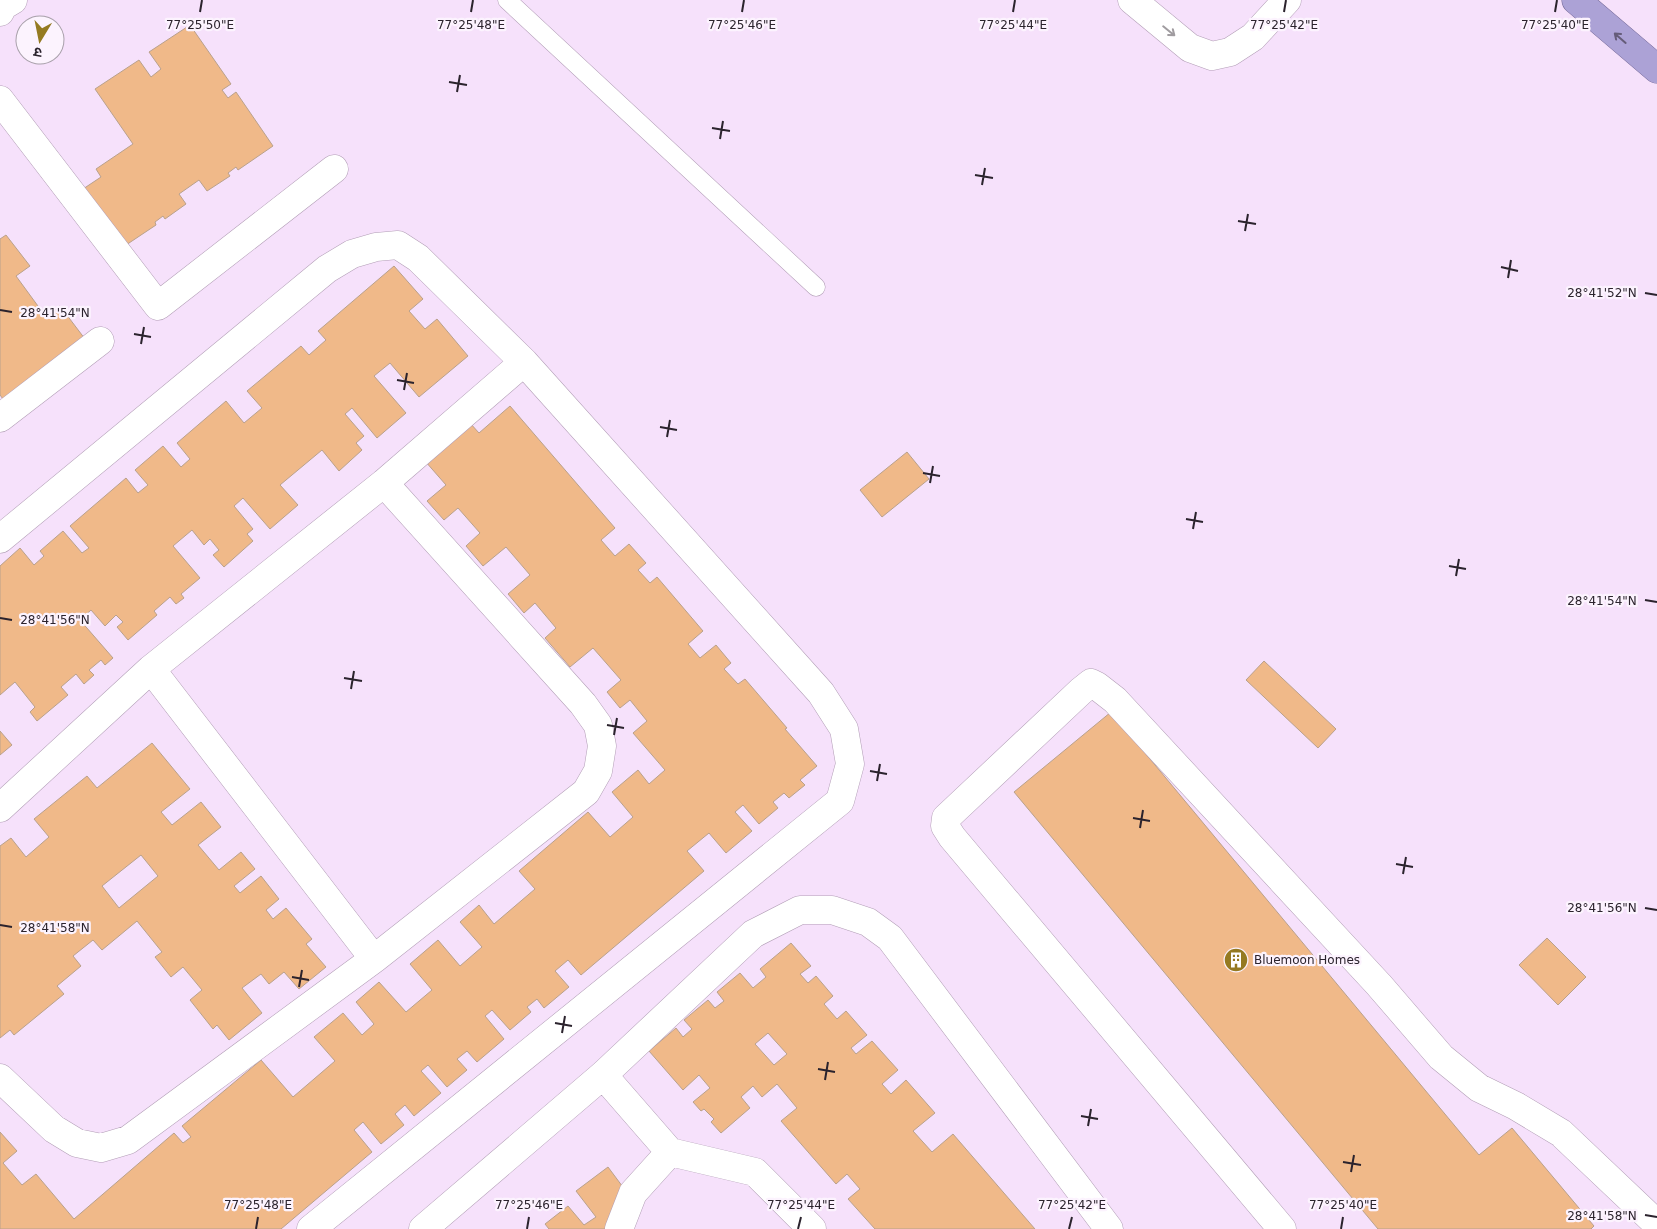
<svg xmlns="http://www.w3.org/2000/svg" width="1657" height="1229" viewBox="0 0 1657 1229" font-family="'DejaVu Sans','Noto Sans Devanagari',sans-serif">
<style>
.building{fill:#f0b989;stroke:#b9a18c;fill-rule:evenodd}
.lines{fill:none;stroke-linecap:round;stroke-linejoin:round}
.service-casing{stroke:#b29eb6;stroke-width:19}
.minor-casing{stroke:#b29eb6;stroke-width:29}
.trunk-casing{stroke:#726794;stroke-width:29}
.service{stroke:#fff;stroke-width:18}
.minor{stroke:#fff;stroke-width:28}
.trunk{stroke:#aca2d6;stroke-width:28}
.oneway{stroke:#a09ca0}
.oneway2{stroke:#655c79}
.ticks{fill:none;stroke:#2b232d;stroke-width:2}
.labels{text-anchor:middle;stroke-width:4.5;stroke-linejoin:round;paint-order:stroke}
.poi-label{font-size:12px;fill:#2b232d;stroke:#fcf3fe;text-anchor:start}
.ticks-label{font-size:12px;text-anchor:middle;fill:#2b232d;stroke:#fcf3fe;stroke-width:4.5;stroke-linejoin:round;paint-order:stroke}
</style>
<rect width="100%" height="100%" fill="#f6e1fb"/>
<path class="building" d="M 190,25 L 231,84 L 222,90 L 228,98 L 236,92 L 273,146 L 238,170 L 236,167 L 228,173 L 230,176 L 207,191 L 199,180 L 179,194 L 186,204 L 165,219 L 163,216 L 155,222 L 156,225 L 123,247 L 83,189 L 101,177 L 96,169 L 133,144 L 95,89 L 139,60 L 151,77 L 161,69 L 149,52 Z
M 6,235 L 30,266 L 16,276 L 46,317 L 60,306 L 85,339 L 3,399 L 0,395 L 0,239 Z
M 394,266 L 423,299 L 409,311 L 425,329 L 437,319 L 468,356 L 419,397 L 390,363 L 374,376 L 406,413 L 377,438 L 352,408 L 345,414 L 364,436 L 356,443 L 362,450 L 339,471 L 322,450 L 280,485 L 298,505 L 270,529 L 243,498 L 234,506 L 253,529 L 247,534 L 253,541 L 224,567 L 213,555 L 219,550 L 210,539 L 204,545 L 192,530 L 173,546 L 200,578 L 181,594 L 184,598 L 176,604 L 170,597 L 154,611 L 157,615 L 128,640 L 117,627 L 123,622 L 116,615 L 105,626 L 91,610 L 80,620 L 113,658 L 105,665 L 101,660 L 89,670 L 94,675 L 84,684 L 76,674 L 61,687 L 68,695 L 37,721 L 30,712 L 35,707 L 15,682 L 0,695 L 0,566 L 20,548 L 34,565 L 44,556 L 40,551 L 63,531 L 82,553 L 89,548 L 70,526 L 126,478 L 138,493 L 148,485 L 135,470 L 163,446 L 181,467 L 190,459 L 177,443 L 226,401 L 244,423 L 262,408 L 247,391 L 301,346 L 309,355 L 326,340 L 318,331 Z
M 510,406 L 615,528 L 601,540 L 615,556 L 629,544 L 646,563 L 638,570 L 650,583 L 657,577 L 703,631 L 688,644 L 700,658 L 716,645 L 731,663 L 724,669 L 738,684 L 745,679 L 787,728 L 785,729 L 817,766 L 800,780 L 805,785 L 789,798 L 784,793 L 773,802 L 778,808 L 759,824 L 743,805 L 735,812 L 752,831 L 726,853 L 709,833 L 687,851 L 704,871 L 581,975 L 568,960 L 555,971 L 569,987 L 544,1008 L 537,999 L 527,1007 L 531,1012 L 510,1030 L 492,1010 L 485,1016 L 504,1039 L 477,1062 L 467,1051 L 457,1059 L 467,1070 L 447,1087 L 428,1065 L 421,1071 L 441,1093 L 414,1116 L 405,1105 L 395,1114 L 404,1125 L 381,1144 L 363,1122 L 354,1130 L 372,1152 L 281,1229 L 0,1229 L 0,1132 L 17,1151 L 3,1163 L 22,1185 L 36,1174 L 74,1219 L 174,1133 L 183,1143 L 191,1137 L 182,1126 L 261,1060 L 293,1097 L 335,1061 L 314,1037 L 343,1013 L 362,1035 L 374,1024 L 356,1002 L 379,982 L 406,1012 L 432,990 L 410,964 L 438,940 L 460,966 L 482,947 L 460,922 L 479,905 L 494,924 L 535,889 L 519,871 L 588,812 L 610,837 L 633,817 L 612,792 L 638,770 L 649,784 L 665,770 L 633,733 L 647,721 L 630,700 L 620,708 L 607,692 L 621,680 L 593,648 L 570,667 L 545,638 L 556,628 L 535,603 L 524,613 L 508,594 L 530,575 L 506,547 L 483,566 L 466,546 L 480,533 L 458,508 L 444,520 L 427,501 L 446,485 L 425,461 L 470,423 L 479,433 Z
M 907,452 L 929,479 L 882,517 L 860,490 Z
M 1264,661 L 1336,729 L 1318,748 L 1246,680 Z
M 1111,712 L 1479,1155 L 1512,1128 L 1594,1226 L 1591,1229 L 1378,1229 L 1014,792 Z
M 0,731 L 12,745 L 0,755 Z
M 152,743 L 190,789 L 161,812 L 172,825 L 201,802 L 221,827 L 198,845 L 219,870 L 241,852 L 255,869 L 234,886 L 240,893 L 261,876 L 279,899 L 266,910 L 273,919 L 286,908 L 312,939 L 306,944 L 326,967 L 299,989 L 284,972 L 269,984 L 261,974 L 242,988 L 262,1013 L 229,1040 L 217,1025 L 213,1029 L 190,1000 L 202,990 L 183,967 L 171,977 L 155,957 L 162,952 L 137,921 L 102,950 L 93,940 L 73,956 L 81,966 L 57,986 L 64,994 L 14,1035 L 10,1030 L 0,1038 L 0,846 L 11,838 L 26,857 L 49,837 L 34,819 L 87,776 L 97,788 ZM 141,855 L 158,876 L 119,908 L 102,886 Z
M 1547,938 L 1586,977 L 1558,1005 L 1519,965 Z
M 791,943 L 811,966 L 800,974 L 808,983 L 816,976 L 833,996 L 824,1004 L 837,1019 L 846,1011 L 867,1035 L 851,1048 L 856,1054 L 872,1041 L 898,1070 L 882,1084 L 891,1094 L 906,1080 L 935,1113 L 913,1131 L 932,1152 L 953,1134 L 1035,1229 L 875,1229 L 848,1199 L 860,1189 L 847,1174 L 836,1184 L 781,1121 L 797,1108 L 777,1084 L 762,1097 L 753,1086 L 741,1097 L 750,1108 L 721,1133 L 711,1122 L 714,1119 L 704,1109 L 701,1111 L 693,1102 L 710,1088 L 699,1075 L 683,1090 L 649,1051 L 676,1028 L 683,1037 L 692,1029 L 684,1020 L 708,1000 L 715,1008 L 724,1001 L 717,992 L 740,973 L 753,988 L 766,977 L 760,969 ZM 768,1033 L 787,1054 L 774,1065 L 755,1044 Z
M 608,1167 L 640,1210 L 615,1229 L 549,1229 L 545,1224 L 568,1206 L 584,1225 L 596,1217 L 576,1191 Z"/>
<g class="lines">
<g class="service-casing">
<path id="service" d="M 507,0 L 816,287"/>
</g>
<g class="minor-casing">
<path id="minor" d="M 1132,0 L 1190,48 L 1212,56 L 1230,52 L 1253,37 L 1287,0
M 0,12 L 3,6 L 13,0
M 0,100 L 158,306 L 334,169
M 0,418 L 100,341
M 384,483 L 524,362
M 0,539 L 327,269 L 352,254 L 376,247 L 398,245 L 418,258 L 524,362 L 821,693 L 844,729 L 850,764 L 840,801 L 311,1229
M 151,669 L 374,959
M 0,808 L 151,669 L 384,483 L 583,704 L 598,725 L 602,746 L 598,771 L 586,792 L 374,959 L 128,1140 L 101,1148 L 77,1143 L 54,1129 L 0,1078
M 603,1075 L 670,1152 L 755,1172 L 812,1229
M 423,1229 L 603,1075 L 753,934 L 800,910 L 832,910 L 868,922 L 890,938 L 1109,1229
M 619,1229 L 633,1193 L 670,1152
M 1282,1229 L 952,837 L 945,826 L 946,818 L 1081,691 L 1091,683 L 1097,686 L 1115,700 L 1379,985 L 1441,1057 L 1479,1088 L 1516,1106 L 1561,1133 L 1657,1224"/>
</g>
<g class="trunk-casing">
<path id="trunk" d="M 1576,0 L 1657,69"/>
</g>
<use href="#service" class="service"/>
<use href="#minor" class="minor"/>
<use href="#trunk" class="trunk"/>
</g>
<defs><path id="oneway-shaft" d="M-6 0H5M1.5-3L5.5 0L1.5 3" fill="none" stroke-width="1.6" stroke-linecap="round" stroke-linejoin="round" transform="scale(1.25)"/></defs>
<use class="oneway" href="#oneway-shaft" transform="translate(1169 31) rotate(39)"/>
<use class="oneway2" href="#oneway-shaft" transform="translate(1620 38) rotate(-139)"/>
<path class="ticks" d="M 200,12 L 202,0M 471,12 L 473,0M 742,12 L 744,0M 1013,12 L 1015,0M 1284,12 L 1286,0M 1555,12 L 1557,0M 449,82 L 467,85M 457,92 L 460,75M 712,128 L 730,131M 720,139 L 723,121M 975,175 L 993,178M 982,185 L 985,168M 1238,221 L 1256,224M 1245,231 L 1248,214M 1501,267 L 1518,271M 1508,278 L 1511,260M 1645,293 L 1657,295M 0,310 L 12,312M 134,334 L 151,337M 141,344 L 144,327M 397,380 L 414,383M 404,390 L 407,373M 660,427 L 677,430M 667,437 L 670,420M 923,473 L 940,476M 930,483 L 933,466M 1186,519 L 1203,522M 1193,529 L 1196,512M 1449,566 L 1466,569M 1456,576 L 1459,559M 1645,600 L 1657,602M 0,618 L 12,620M 344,678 L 362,681M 351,689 L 354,671M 607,725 L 624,728M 614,735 L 617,718M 870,771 L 887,774M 877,781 L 880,764M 1133,818 L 1150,821M 1140,828 L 1143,810M 1396,864 L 1413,867M 1403,874 L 1406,857M 1645,908 L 1657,910M 0,925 L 12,927M 292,977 L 309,980M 299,987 L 302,970M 555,1023 L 572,1026M 562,1033 L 565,1016M 818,1069 L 835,1072M 825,1080 L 828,1062M 1081,1116 L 1098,1119M 1088,1126 L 1091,1109M 1343,1162 L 1361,1165M 1351,1172 L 1354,1155M 1645,1215 L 1657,1217M 256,1229 L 258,1217M 527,1229 L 529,1217M 798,1229 L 801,1217M 1069,1229 L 1072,1217M 1341,1229 L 1343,1217"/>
<defs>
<g id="building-disc" transform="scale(1.25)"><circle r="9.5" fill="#957a21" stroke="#fcf3fe"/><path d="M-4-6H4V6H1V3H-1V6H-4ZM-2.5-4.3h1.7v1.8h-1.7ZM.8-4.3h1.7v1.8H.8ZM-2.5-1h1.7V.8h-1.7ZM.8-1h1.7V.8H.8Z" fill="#fff"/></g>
</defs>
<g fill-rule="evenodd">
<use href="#building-disc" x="1236" y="960"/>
</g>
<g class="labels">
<g class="poi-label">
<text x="1254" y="964">Bluemoon Homes</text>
</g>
</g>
<g class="ticks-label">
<text x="200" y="29">77°25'50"E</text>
<text x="471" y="29">77°25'48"E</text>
<text x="742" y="29">77°25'46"E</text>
<text x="1013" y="29">77°25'44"E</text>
<text x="1284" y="29">77°25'42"E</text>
<text x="1555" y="29">77°25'40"E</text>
<text x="1602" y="297">28°41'52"N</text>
<text x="55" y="317">28°41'54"N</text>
<text x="1602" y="605">28°41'54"N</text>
<text x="55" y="624">28°41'56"N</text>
<text x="1602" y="912">28°41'56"N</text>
<text x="55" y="932">28°41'58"N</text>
<text x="258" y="1209">77°25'48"E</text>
<text x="529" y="1209">77°25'46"E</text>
<text x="801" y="1209">77°25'44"E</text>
<text x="1072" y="1209">77°25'42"E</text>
<text x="1343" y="1209">77°25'40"E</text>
<text x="1602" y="1220">28°41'58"N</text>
</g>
<g transform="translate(40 40) rotate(190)"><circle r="24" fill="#fcf3fe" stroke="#a8a0aa"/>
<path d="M0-4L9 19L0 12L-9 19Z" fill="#957a21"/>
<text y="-8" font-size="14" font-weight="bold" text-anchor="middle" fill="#2b232d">उ</text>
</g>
</svg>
